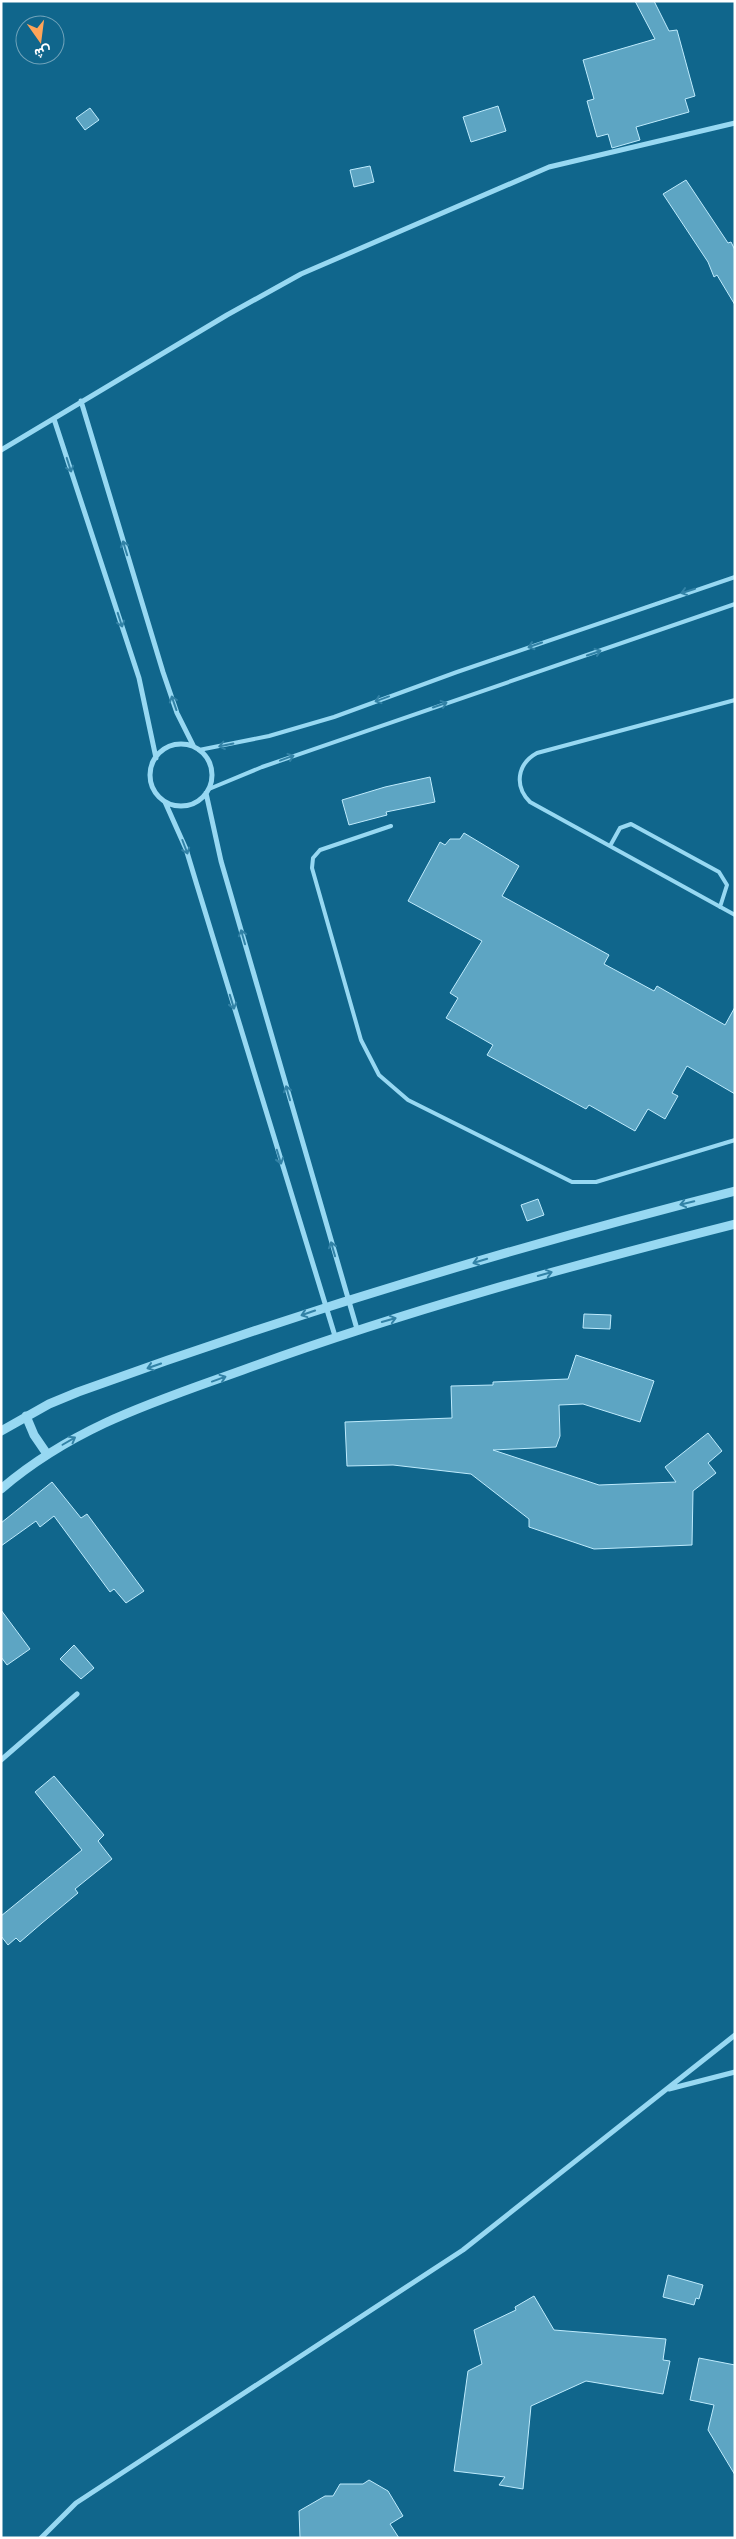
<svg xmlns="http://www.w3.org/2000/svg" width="736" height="2539" viewBox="0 0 736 2539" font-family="Overpass,Vazirmatn,sans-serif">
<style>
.building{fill:#5da5c3;stroke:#beebfd}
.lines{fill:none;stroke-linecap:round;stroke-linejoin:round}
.service{stroke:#97d8f2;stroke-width:4}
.minor{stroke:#97d8f2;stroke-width:5}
.tertiary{stroke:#97d8f2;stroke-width:9}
.oneway{stroke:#3282a6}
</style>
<rect width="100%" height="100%" fill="#10668c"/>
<path class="building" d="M 635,1 L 654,1 L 669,31 L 677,30 L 695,96 L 685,99 L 689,112 L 636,127 L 640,140 L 612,148 L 608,134 L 597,137 L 587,101 L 594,99 L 583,60 L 655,39 Z
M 498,106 L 506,131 L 471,142 L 463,117 Z
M 90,108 L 99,120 L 85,130 L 76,118 Z
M 370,166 L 374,182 L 354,187 L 350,170 Z
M 686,180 L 728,243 L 731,242 L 735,250 L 735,305 L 717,275 L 714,277 L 708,262 L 663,194 Z
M 430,777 L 435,802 L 386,812 L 387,815 L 349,825 L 342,800 L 385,787 Z
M 464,833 L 519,866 L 502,896 L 609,955 L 604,964 L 654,991 L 657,986 L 725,1025 L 735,1007 L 735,1094 L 687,1066 L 672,1093 L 678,1096 L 665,1119 L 648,1109 L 635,1131 L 589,1105 L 586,1109 L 487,1055 L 493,1045 L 446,1018 L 458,998 L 450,993 L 482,941 L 408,901 L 440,842 L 445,845 L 450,839 L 460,839 Z
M 538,1199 L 544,1215 L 527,1221 L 521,1205 Z
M 584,1314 L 611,1315 L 610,1329 L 583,1328 Z
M 576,1355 L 654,1381 L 640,1422 L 583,1404 L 559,1405 L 560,1436 L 556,1447 L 493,1450 L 599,1485 L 676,1482 L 665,1467 L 708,1433 L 722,1451 L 708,1463 L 716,1473 L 693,1491 L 692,1545 L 594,1549 L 529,1527 L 529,1519 L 471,1474 L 393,1465 L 347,1466 L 345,1422 L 452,1418 L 451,1386 L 493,1385 L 493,1382 L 568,1379 Z
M 52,1482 L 81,1518 L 87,1514 L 144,1591 L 126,1603 L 114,1589 L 110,1592 L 54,1516 L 40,1527 L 36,1521 L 1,1546 L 1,1523 Z
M 1,1610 L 30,1649 L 7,1665 L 1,1657 Z
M 74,1645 L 94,1668 L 81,1679 L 60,1659 Z
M 54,1776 L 104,1835 L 98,1841 L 112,1859 L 75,1889 L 78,1893 L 42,1923 L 20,1942 L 16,1938 L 8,1945 L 1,1936 L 1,1916 L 82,1850 L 35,1792 Z
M 668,2275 L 703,2285 L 699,2299 L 696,2298 L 694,2305 L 663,2297 Z
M 534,2296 L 554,2330 L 666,2339 L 663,2360 L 670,2361 L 663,2394 L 586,2381 L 531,2406 L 523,2489 L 499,2485 L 505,2477 L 454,2471 L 468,2371 L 482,2364 L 474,2330 L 516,2310 L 515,2307 Z
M 699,2358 L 735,2365 L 735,2475 L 708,2430 L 714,2405 L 690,2400 Z
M 369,2480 L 388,2491 L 403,2516 L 390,2524 L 399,2538 L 300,2538 L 299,2511 L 325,2496 L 333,2496 L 340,2484 L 363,2484 Z"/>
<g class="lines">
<path class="service" d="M 735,700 L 537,753 C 517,764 514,786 530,802 L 735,915
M 199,750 L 269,736 L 334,717 L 457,672 L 735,577
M 209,789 L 262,767 L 735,604
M 391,826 L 320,850 L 313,858 L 312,868 L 361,1040 L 379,1075 L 408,1100 L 572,1182 L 596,1182 L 735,1140
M 610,846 L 620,828 L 631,824 L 719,872 L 727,885 L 720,907"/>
<path class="minor" d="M 81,401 L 163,672 L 177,713 L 194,747
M 54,419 L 139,678 L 156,758
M 1,450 L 227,315 L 301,274 L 549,167 L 735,123
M150 775a31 31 0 1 1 62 0a31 31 0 1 1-62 0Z
M 206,793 L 221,861 L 357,1329
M 165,802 L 186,849 L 196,882 L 335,1336
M 1,1760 L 77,1694
M 669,2089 L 735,2072
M 41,2538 L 76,2503 L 463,2250 L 735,2035"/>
<path class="tertiary" d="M 26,1416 L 34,1435 L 47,1454
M 1,1431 L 49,1404 L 78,1392 C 293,1314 513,1247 735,1191
M 1,1489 C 75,1426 154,1402 243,1370 C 404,1311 569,1266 735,1224"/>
</g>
<defs><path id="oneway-shaft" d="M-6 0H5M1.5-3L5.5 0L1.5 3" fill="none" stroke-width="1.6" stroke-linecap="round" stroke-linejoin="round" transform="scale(1.25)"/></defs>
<g class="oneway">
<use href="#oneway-shaft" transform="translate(69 465) rotate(72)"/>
<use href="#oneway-shaft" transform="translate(125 548) rotate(-107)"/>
<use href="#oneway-shaft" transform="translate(688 591) rotate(162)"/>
<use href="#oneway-shaft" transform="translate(120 620) rotate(72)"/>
<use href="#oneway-shaft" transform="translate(535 645) rotate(161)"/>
<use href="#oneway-shaft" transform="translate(594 653) rotate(-19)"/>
<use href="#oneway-shaft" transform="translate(382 699) rotate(160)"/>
<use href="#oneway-shaft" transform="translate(174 703) rotate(-109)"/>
<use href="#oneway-shaft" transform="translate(440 705) rotate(-19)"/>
<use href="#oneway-shaft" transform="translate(226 745) rotate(169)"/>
<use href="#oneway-shaft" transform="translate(287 758) rotate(-20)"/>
<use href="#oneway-shaft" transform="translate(185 847) rotate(69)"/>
<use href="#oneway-shaft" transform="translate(243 937) rotate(-106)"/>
<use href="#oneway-shaft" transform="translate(232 1002) rotate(73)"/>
<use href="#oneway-shaft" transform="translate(288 1093) rotate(-106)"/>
<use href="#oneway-shaft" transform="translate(279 1157) rotate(73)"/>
<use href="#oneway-shaft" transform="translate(687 1203) rotate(166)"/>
<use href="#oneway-shaft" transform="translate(333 1249) rotate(-106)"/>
<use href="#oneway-shaft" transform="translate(480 1261) rotate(163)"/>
<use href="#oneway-shaft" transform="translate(545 1274) rotate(-16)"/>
<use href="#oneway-shaft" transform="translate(308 1313) rotate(161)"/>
<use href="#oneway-shaft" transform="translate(389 1320) rotate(-16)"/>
<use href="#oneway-shaft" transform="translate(154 1366) rotate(161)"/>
<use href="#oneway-shaft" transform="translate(219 1379) rotate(-20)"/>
<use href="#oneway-shaft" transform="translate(69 1441) rotate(-30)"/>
</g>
<rect width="736" height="2539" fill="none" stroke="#ffffff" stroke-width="5"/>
<g transform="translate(40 40) rotate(166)"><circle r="24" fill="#10668c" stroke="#70a3ba"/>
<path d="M0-4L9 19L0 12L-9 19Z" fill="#ffa458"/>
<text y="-8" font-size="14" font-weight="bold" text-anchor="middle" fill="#ffffff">ش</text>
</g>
</svg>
